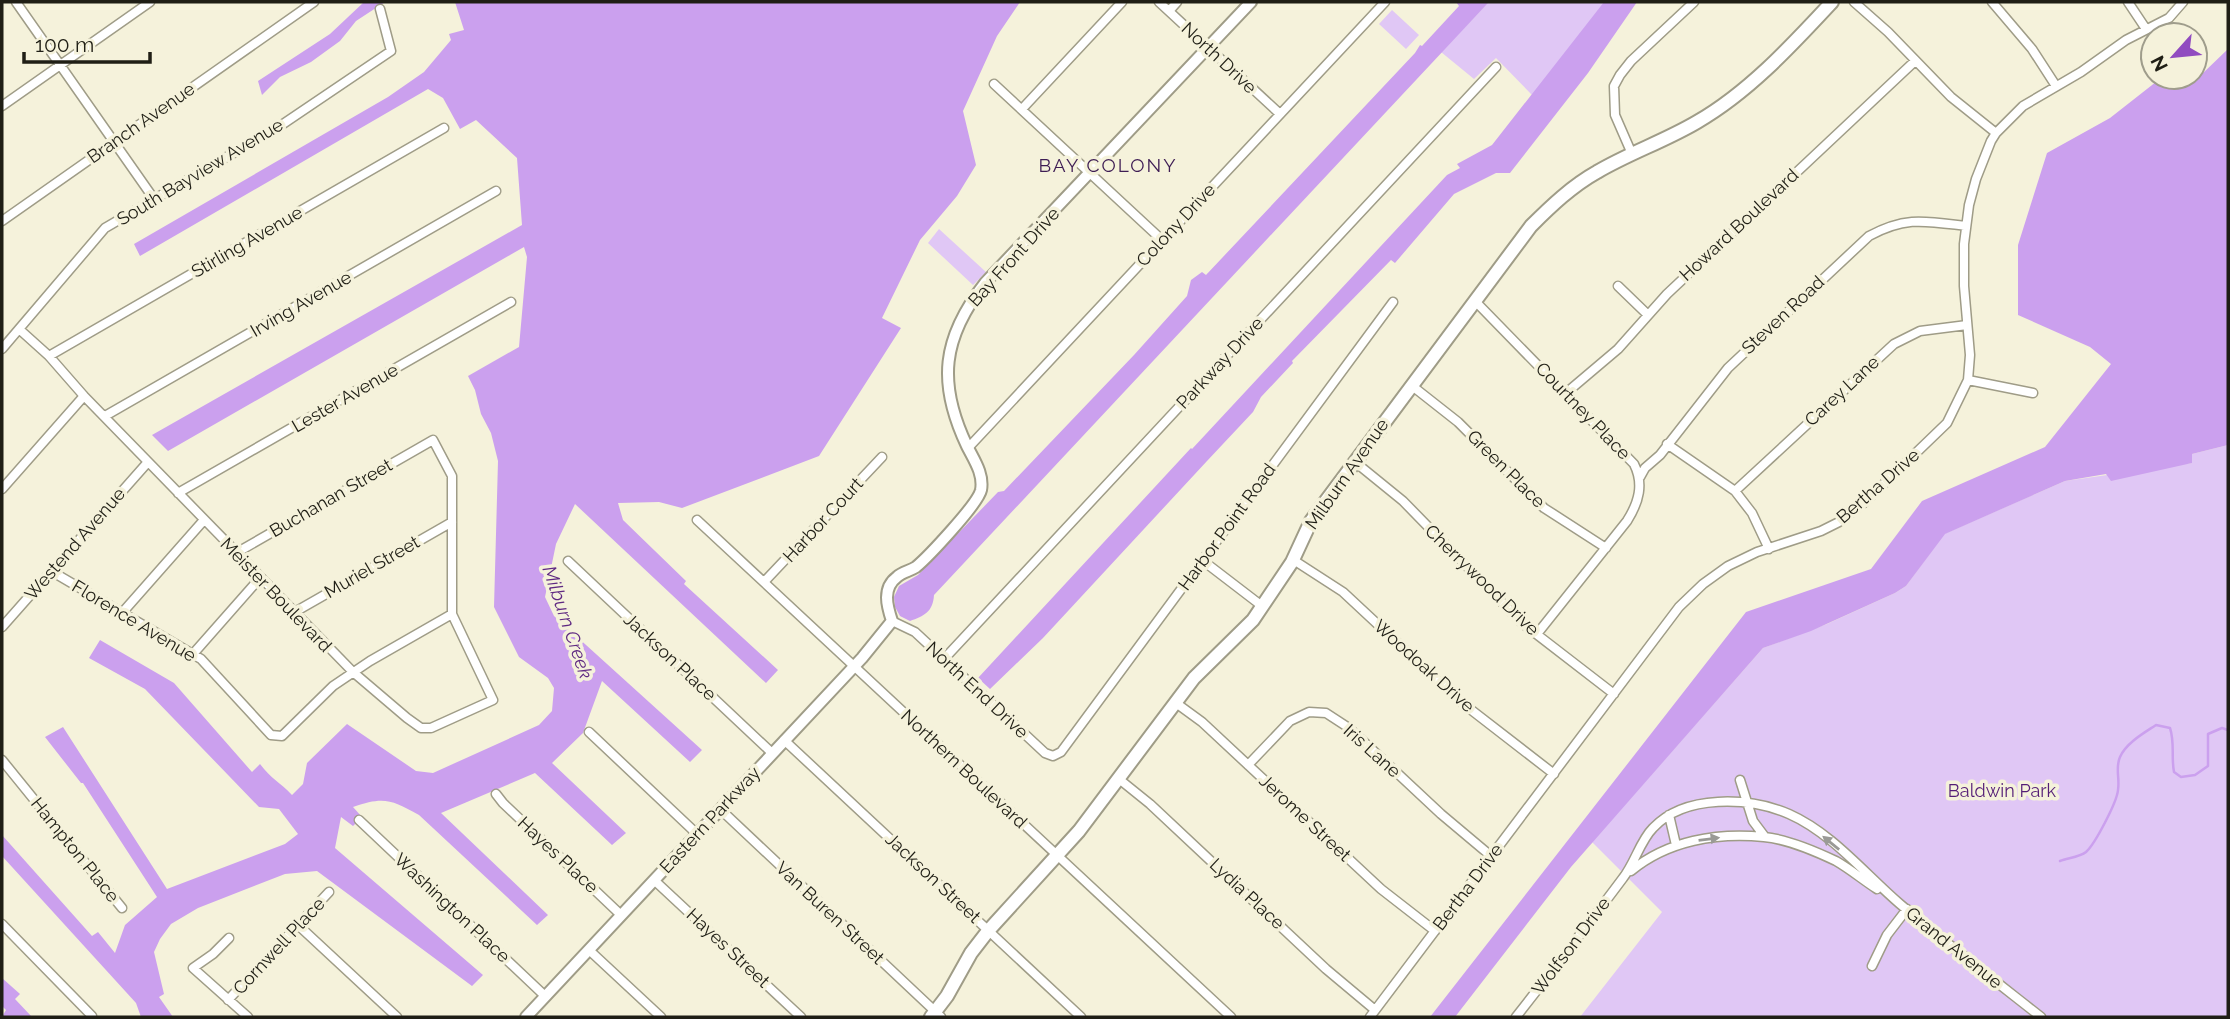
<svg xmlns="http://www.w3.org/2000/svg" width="2230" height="1019" viewBox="0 0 2230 1019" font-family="Raleway,sans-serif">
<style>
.green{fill:#e0c7f5}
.water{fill:#cba0ee}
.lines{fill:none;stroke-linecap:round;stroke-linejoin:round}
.stream{stroke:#cba0ee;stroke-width:2.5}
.minor-casing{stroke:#9f9c87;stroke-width:11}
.tertiary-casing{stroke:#9f9c87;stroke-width:14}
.secondary-casing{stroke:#9f9c87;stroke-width:16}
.minor{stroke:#fff;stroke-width:8}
.tertiary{stroke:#fff;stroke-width:10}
.secondary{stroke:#fff;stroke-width:12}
.oneway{fill:#9a9a96}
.labels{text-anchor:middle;stroke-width:7;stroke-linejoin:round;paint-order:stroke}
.street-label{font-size:18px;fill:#1f1e15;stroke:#f5f2db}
.park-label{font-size:18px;fill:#541d76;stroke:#f5f2db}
.neighbourhood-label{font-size:19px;letter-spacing:2px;fill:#3e1d54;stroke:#f5f2db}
.water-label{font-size:19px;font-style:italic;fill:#5f2982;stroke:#f5f2db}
</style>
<rect width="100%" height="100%" fill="#f5f2db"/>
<path class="green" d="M 1489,2 L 1605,2 L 1532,95 L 1496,58 L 1474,79 L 1441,52 Z
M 1392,10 L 1419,35 L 1406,49 L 1379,24 Z
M 939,229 L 986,272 L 973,285 L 928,243 Z
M 2228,445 L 2228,1017 L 1580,1017 L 1662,912 L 1592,842 L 1763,648 L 1827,624 L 1895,593 L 1906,586 L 1944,534 L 2065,481 L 2192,463 L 2192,454 Z"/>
<path class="water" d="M 364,2 L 385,2 L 356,21 L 340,41 L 311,62 L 280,77 L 262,95 L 258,81 L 330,34 Z
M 455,2 L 1020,2 L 997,36 L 963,111 L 976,165 L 957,196 L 920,240 L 882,318 L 901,328 L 819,456 L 682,508 L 659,502 L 618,503 L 623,520 L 686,581 L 684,584 L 778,670 L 766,683 L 575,504 L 556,544 L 545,597 L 554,616 L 702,750 L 690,762 L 602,681 L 583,733 L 552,763 L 626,833 L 612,845 L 535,773 L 441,813 L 548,915 L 537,925 L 419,815 C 392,800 384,796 353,807 L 362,817 L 353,826 L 341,817 L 335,848 L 483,975 L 472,986 L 317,871 L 285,874 L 198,908 L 171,924 L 160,939 L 154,952 L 164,994 L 159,997 L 173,1017 L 141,1017 L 136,1003 L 2,856 L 2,835 L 92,936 L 98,932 L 115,953 L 125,925 L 157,897 L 83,783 L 81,783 L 45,737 L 63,727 L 167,889 L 285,844 L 298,834 L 279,809 L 259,807 L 145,689 L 89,658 L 100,640 L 174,683 L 252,772 L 260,764 C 271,779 280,782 292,795 L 303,784 L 307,763 L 347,724 L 416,771 L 433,773 L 539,725 L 552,711 L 554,688 L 548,678 L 519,657 L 494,607 L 498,461 L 491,433 L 481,414 L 475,390 L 468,376 L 519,347 L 527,257 L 524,247 L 168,451 L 152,435 L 522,225 L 517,158 L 476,120 L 460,129 L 443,98 L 428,89 L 140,256 L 134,244 L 388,97 L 424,72 L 451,40 L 449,34 L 464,30 Z
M 1456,2 L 1489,2 L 934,595 C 933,612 924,616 910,621 L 900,616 L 895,607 L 894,597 L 899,586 L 918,575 L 998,492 L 1004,491 L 1134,355 L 1187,296 L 1191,280 L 1202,272 L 1206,275 L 1415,53 L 1420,45 L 1422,46 L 1459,6 Z
M 1604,2 L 1637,2 L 1588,73 L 1510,173 L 1496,173 L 1454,194 L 1395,263 L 1391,260 L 1292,361 L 1293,363 L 1261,397 L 1253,412 L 1207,461 L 1043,638 L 990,689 L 978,678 L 1191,448 L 1192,449 L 1447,175 L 1460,168 L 1457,164 L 1492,145 Z
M 2228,49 L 2228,445 L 2192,454 L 2192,463 L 2111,481 L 2106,474 L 2065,481 L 1945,534 L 1906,586 L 1895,593 L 1811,631 L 1763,648 L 1571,867 L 1455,1017 L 1430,1017 L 1746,612 L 1871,569 L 1922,501 L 2045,447 L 2111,364 L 2090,347 L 2018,315 L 2018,245 L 2047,153 L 2110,118 L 2161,78 L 2195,77 L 2195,74 L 2202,74 Z
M 2,978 L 20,994 L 15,999 L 32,1017 L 2,1017 L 6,1010 L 2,1006 Z"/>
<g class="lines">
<path class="stream" d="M 2060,861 C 2068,858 2080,857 2086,852 C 2095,844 2117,802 2118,790 C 2120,778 2115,768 2120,757 C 2126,743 2144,733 2156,725 L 2170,728 C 2175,743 2171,757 2174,772 L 2181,777 L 2195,775 L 2208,766 L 2208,734 L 2222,728 L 2228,730"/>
<g class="minor-casing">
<path id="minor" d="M 16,2 L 154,199
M 1159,2 L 1280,114
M 1854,2 L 1888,32 L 1951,97 L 1996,133
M 1992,2 L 2032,49 L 2056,86
M 2128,2 L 2146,29
M 1169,11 L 1177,2
M 994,84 L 1162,240
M 2,106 L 150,2
M 1022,109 L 1122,2
M 1632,154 L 1615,115 L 1614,86 L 1620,75 L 1631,61 L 1694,2
M 2,221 L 314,2
M 1618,286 L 1648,315
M 1475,301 L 1634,464 C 1644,484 1639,502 1627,521 L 1537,634
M 19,329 L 49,356 L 84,396 L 353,672 L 407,718 L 421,728 L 431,728 L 493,700 L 452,614 L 452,476 L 433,440 L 236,553
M 2,349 L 105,228 L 283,124 L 391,51 L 380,9
M 49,356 L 444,128
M 1968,380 L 2033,393
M 1411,385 L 1458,422 L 1544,508 L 1606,548
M 1566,393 L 1618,349 L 1667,294 L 1915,61
M 105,416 L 496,191
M 1667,444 L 1735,491 L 1752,513 L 1769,549
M 968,448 L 1385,2
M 1355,462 L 1403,501 L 1522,623 L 1614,694
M 1640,477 L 1645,468 L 1660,455 L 1728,368 L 1869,236 C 1906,216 1925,221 1966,226
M 2,489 L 84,396
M 1735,491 L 1894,344 L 1920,331 L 1967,325
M 178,493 L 511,302
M 697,520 L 1231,1017
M 1292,559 L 1343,592 L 1461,702 L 1554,774
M 1202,560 L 1262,606
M 568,561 L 772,753
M 51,571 L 201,659 L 271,735 L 282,736 L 333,686 L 370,661 L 452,614
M 764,582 L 882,457
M 122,613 L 204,520
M 293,613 L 452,522
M 892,621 L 915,632 L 1045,753 L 1053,756 L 1061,752 L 1393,302
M 2,627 L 148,462
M 193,654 L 260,578
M 944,659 L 1496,67
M 1176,703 L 1202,722 L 1381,889 L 1435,931
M 589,732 L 697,834
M 784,740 L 1081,1017
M 2,760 L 122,908
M 1248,765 L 1290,721 L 1309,712 L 1326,713 L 1349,728 L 1441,814 L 1491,856
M 1119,779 L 1150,804 L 1326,969 L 1375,1010
M 1740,780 L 1753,821 L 1765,837
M 496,794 L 503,803 L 621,915
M 720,809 L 941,1017
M 1669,815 L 1676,845
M 359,820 L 545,996
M 1631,871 C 1667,841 1717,832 1764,837 C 1787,839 1815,851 1836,861 C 1850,869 1863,880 1877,889
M 654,880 L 801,1017
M 2,924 L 92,1016
M 298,925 L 397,1017
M 229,938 L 213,954 L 193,968 L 248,1017
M 589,950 L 661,1017
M 1872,966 L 1887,935 L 1907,909
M 228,1000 L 329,892
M 1370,1017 L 1679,607 L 1703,584 L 1728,566 L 1757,552 L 1821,531 L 1839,522 L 1865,502 L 1947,423 L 1968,380 L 1970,355 L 1964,286 L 1964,244 L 1969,205 L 1976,179 L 1991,141 L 1996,133 L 2023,106 L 2081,72 L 2126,40 L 2169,18 L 2183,2
M 1516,1017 C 1552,971 1588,925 1623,878 C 1635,863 1640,841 1653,828 C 1685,794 1749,797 1789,814 C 1832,833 1865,874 1900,904 C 1946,943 1994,980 2041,1017"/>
</g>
<g class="tertiary-casing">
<path id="tertiary" d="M 526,1017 L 862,658 L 892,621 C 887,606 882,588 897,577 C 902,572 910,571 916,567 C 928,557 978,504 981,490 C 984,474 974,460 967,446 C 937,383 942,338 985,283 L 1251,2"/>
</g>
<g class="secondary-casing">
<path id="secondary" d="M 931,1017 L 947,996 L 971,953 L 988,931 L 1079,831 L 1194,678 L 1253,620 L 1292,562 L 1311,521 L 1531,226 C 1551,206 1572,186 1597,172 C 1629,153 1665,141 1697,122 C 1749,92 1792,45 1832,2"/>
</g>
<use href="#minor" class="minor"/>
<use href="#tertiary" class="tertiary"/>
<use href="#secondary" class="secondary"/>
</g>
<defs><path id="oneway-solid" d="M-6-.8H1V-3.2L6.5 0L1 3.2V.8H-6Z" transform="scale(1.75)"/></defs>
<g class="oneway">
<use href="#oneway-solid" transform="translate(1709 839) rotate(-7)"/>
<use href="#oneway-solid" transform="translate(1831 843) rotate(-141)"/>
</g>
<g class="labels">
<g class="street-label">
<text transform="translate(1219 58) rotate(43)" y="6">North Drive</text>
<text transform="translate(141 123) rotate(-35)" y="6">Branch Avenue</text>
<text transform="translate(200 172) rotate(-31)" y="6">South Bayview Avenue</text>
<text transform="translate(1176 225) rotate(-47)" y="6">Colony Drive</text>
<text transform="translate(1739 225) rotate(-43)" y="6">Howard Boulevard</text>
<text transform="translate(247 242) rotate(-30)" y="6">Stirling Avenue</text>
<text transform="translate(1014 257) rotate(-48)" y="6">Bay Front Drive</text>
<text transform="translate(301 304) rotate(-30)" y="6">Irving Avenue</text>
<text transform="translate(1783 315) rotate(-43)" y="6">Steven Road</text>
<text transform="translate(1220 363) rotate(-47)" y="6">Parkway Drive</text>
<text transform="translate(1842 391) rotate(-43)" y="6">Carey Lane</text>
<text transform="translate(345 398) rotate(-30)" y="6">Lester Avenue</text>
<text transform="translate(1583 411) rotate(46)" y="6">Courtney Place</text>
<text transform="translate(1506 469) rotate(45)" y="6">Green Place</text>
<text transform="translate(1347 474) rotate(-55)" y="6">Milburn Avenue</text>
<text transform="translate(1878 486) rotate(-41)" y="6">Bertha Drive</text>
<text transform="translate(331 498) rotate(-30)" y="6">Buchanan Street</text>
<text transform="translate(823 520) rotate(-47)" y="6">Harbor Court</text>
<text transform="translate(1227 527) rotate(-54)" y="6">Harbor Point Road</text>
<text transform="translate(75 544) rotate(-49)" y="6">Westend Avenue</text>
<text transform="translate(372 567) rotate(-30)" y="6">Muriel Street</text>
<text transform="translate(1482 580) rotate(44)" y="6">Cherrywood Drive</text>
<text transform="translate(276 595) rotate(46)" y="6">Meister Boulevard</text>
<text transform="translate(134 621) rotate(31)" y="6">Florence Avenue</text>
<text transform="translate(670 657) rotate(43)" y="6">Jackson Place</text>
<text transform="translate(1424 666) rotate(42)" y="6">Woodoak Drive</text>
<text transform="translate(977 690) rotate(43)" y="6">North End Drive</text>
<text transform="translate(1372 751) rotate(42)" y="6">Iris Lane</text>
<text transform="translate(964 769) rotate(43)" y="6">Northern Boulevard</text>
<text transform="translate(1305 818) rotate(43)" y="6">Jerome Street</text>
<text transform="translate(710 820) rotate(-47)" y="6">Eastern Parkway</text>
<text transform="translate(75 850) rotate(51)" y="6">Hampton Place</text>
<text transform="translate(558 855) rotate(43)" y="6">Hayes Place</text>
<text transform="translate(933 878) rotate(43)" y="6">Jackson Street</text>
<text transform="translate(1468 887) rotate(-53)" y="6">Bertha Drive</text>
<text transform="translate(1247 894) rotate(43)" y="6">Lydia Place</text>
<text transform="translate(452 908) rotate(43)" y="6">Washington Place</text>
<text transform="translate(830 913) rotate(43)" y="6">Van Buren Street</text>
<text transform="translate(279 946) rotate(-47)" y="6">Cornwell Place</text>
<text transform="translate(1571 946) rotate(-53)" y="6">Wolfson Drive</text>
<text transform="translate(728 948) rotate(43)" y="6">Hayes Street</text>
<text transform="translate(1954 948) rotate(39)" y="6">Grand Avenue</text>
</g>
<g class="park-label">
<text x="2002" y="797">Baldwin Park</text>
</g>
<g class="neighbourhood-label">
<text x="1108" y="172">BAY COLONY</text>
</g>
<g class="water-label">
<text transform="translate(568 622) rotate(71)" y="7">Milburn Creek</text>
</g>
</g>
<rect width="2230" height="1019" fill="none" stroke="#1f1e15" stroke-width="7"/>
<g transform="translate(2174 56) rotate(243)"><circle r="33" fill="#f5f2db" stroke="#9f9d8c" stroke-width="2"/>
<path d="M0-5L12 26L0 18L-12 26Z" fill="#914cc0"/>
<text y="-10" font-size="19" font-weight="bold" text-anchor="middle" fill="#1f1e15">N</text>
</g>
<path d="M24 52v10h126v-10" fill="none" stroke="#1f1e15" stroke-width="3.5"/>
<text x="35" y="52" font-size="21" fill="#1f1e15" stroke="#f5f2db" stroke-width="5" paint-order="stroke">100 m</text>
</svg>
